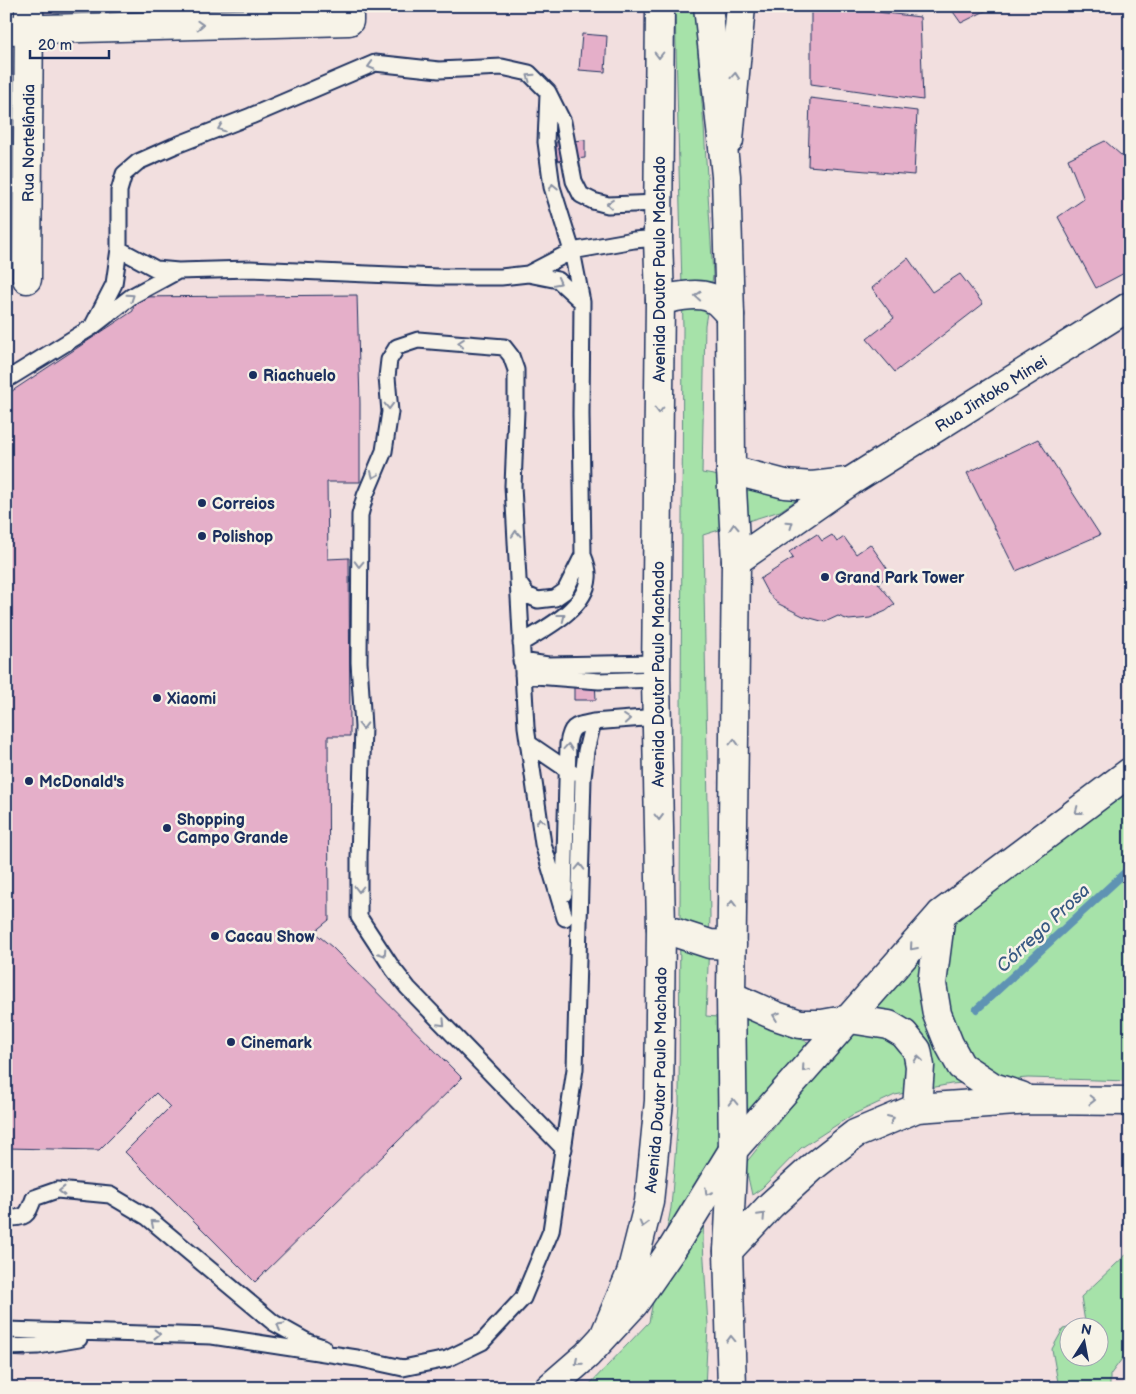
<svg xmlns="http://www.w3.org/2000/svg" width="1136" height="1394" viewBox="0 0 1136 1394" font-family="'Balsamiq Sans',sans-serif">
<style>
.green{fill:#a6e2a9;stroke:#608884}
.lines{fill:none;stroke-linecap:round;stroke-linejoin:round}
.stream{stroke:#5e93b3;stroke-width:8}
.building{fill:#e5afc9;stroke:#1b2f5e}
.lane-casing{stroke:#1b2f5e;stroke-width:19}
.street-casing{stroke:#1b2f5e;stroke-width:31}
.secondary-casing{stroke:#1b2f5e;stroke-width:31}
.lane{stroke:#f7f3e8;stroke-width:15}
.street{stroke:#f7f3e8;stroke-width:28}
.secondary{stroke:#f7f3e8;stroke-width:28}
.oneway{stroke:#8991a3}
.poi-dot{fill:#1b2f5e;stroke:#f7f3e8;stroke-width:2}
.labels{text-anchor:middle;stroke-width:5;stroke-linejoin:round;paint-order:stroke}
.street-label{font-size:16px;fill:#1b2f5e;stroke:#f7f3e8}
.poi-label{font-size:16px;font-weight:bold;fill:#1b2f5e;stroke:#f7f3e8;text-anchor:start}
.water-label{font-size:18px;font-style:italic;fill:#375882;stroke:#f7f3e8}
</style>
<rect width="100%" height="100%" fill="#f2dfdf"/>
<filter id="ink" filterUnits="userSpaceOnUse"><feTurbulence type="fractalNoise" baseFrequency=".02" numOctaves="2"/><feDisplacementMap in="SourceGraphic" scale="10" xChannelSelector="R" yChannelSelector="G"/><feConvolveMatrix kernelMatrix="1 2 1 2 8 2 1 2 1" color-interpolation-filters="sRGB"/></filter>
<g filter="url(#ink)">
<path class="green" d="M 675,6 L 694,6 L 704,127 L 713,276 L 705,325 L 702,473 L 765,484 L 805,494 L 780,511 L 703,535 L 710,916 L 706,1016 L 752,1020 L 808,1042 L 705,1173 L 703,1243 L 708,1326 L 705,1388 L 586,1388 L 649,1322 L 671,1208 L 679,1104 L 683,328 Z
M 1130,784 L 1130,1081 L 1028,1078 L 951,1084 L 895,1095 L 852,1115 L 801,1148 L 762,1188 L 752,1195 L 745,1164 L 878,998 L 966,911 Z
M 1130,1251 L 1130,1348 L 1110,1375 L 1110,1388 L 1059,1388 L 1052,1349 L 1063,1329 L 1068,1328 L 1068,1356 L 1098,1356 L 1098,1326 L 1072,1326 L 1085,1322 L 1081,1297 Z"/>
<g class="lines">
<path class="stream" d="M 977,1009 L 1130,868"/>
</g>
<path class="building" d="M 811,6 L 825,6 L 920,17 L 923,100 L 811,84 Z
M 949,6 L 995,6 L 961,23 Z
M 582,34 L 607,36 L 605,72 L 579,70 Z
M 810,98 L 917,111 L 914,175 L 808,166 Z
M 585,140 L 585,158 L 556,161 L 556,142 Z
M 1105,141 L 1130,163 L 1130,270 L 1096,288 L 1058,217 L 1084,199 L 1068,159 Z
M 908,258 L 932,292 L 960,274 L 983,304 L 895,372 L 867,339 L 894,318 L 872,288 Z
M 357,295 L 360,403 L 360,482 L 327,482 L 328,559 L 349,558 L 350,736 L 328,736 L 329,920 L 314,932 L 332,947 L 462,1078 L 255,1282 L 125,1152 L 170,1107 L 156,1093 L 99,1150 L 6,1148 L 6,395 L 133,311 L 134,297 Z
M 1038,439 L 1100,535 L 1016,571 L 967,473 Z
M 817,534 L 822,541 L 832,535 L 837,542 L 844,537 L 856,554 L 870,544 L 891,574 L 878,583 L 895,604 L 886,611 L 870,618 L 849,620 L 838,616 L 825,622 L 803,616 L 777,603 L 767,592 L 760,579 L 793,558 L 789,552 Z
M 574,660 L 594,661 L 596,700 L 574,700 Z
M 7,1335 L 26,1335 L 26,1357 L 7,1356 Z"/>
<g class="lines">
<g class="lane-casing">
<path id="lane" d="M 119,249 L 156,269 L 178,271 L 250,269 L 438,277 L 501,277 L 528,274 L 558,280 L 582,302
M 528,274 L 572,251 L 634,240 L 658,238
M 92,327 L 114,284 L 119,249 L 119,191 L 124,174 L 138,162 L 174,146 L 251,116 L 375,63 L 439,70 L 502,67 L 529,73 L 548,92 L 563,122 L 574,181 L 581,195 L 593,201 L 608,205 L 658,203
M 6,380 L 92,327 L 132,296 L 178,271
M 518,582 L 527,595 L 538,600 L 555,598 L 565,591 L 583,555
M 521,643 C 545,629 586,608 588,578 C 589,570 586,562 583,555 L 581,414 L 582,302 L 572,251 L 552,187 L 546,142 L 548,94
M 521,661 L 548,665 L 657,663
M 523,675 L 599,681 L 656,679
M 528,743 L 572,773
M 564,894 L 568,744 C 571,725 575,726 593,722
M 564,1149 L 408,988 L 393,969 L 359,917 L 359,858 L 363,727 L 359,662 L 360,515 L 365,496 L 384,451 L 390,412 L 387,377 L 389,360 L 397,347 L 418,340 L 504,347 L 511,356 L 516,370 L 516,411 L 513,486 L 526,727 L 543,844 L 565,918
M 6,1218 C 27,1218 27,1216 34,1198 L 57,1190 L 110,1195 L 147,1217 L 274,1323 L 308,1342 L 323,1347
M 6,1330 L 212,1336 L 357,1358 L 403,1368 L 447,1359 L 482,1342 L 523,1298 L 551,1231 L 575,1069 L 583,778 L 586,751 L 593,722 L 657,717
M 6,1347 L 38,1346 L 79,1339"/>
</g>
<g class="street-casing">
<g id="street">
<path d="M 6,30 L 349,21 L 349,6"/>
<path d="M 729,140 L 741,6"/>
<path id="s1" d="M 27,279 L 29,6"/>
<path d="M 731,470 L 785,484 L 812,486 L 847,482"/>
<path id="s2" d="M 736,561 L 851,481 L 1130,306"/>
</g>
</g>
<g class="secondary-casing">
<g id="secondary">
<path d="M 708,6 L 726,176 L 730,315 L 731,470 L 736,561 L 731,996 L 733,1150 L 728,1251 L 732,1388"/>
<path d="M 660,300 C 678,297 704,289 719,303 C 723,307 727,311 730,315"/>
<path d="M 941,914 L 932,984 L 937,1014 L 949,1044 L 961,1066 L 993,1087 L 1021,1096"/>
<path d="M 661,928 L 710,944 L 732,945"/>
<path d="M 731,996 L 776,1016 L 800,1024 L 822,1024 L 850,1019 L 889,1025 L 904,1034 L 917,1050 L 920,1066 L 917,1108"/>
<path d="M 728,1251 L 771,1205 L 815,1165 L 855,1134 L 917,1108 L 1031,1100 L 1130,1101"/>
<path id="s3" d="M 605,1334 L 631,1273 L 649,1202 L 659,1101 L 661,928 L 656,679 L 660,300 L 658,238 L 660,6"/>
<path d="M 549,1388 L 587,1355 L 634,1304 L 672,1249 L 733,1150 L 941,914 L 1130,772"/>
</g>
</g>
<use href="#lane" class="lane"/>
<use href="#street" class="street"/>
<use href="#secondary" class="secondary"/>
</g>
<defs><path id="oneway-chevron" d="M-2-3.5L2.5 0L-2 3.5" fill="none" stroke-width="1.6" stroke-linecap="round" stroke-linejoin="round" transform="scale(1.25)"/></defs>
<g class="oneway">
<use href="#oneway-chevron" transform="translate(200 25) rotate(-2)"/>
<use href="#oneway-chevron" transform="translate(659 55) rotate(90)"/>
<use href="#oneway-chevron" transform="translate(371 66) rotate(164)"/>
<use href="#oneway-chevron" transform="translate(735 76) rotate(-85)"/>
<use href="#oneway-chevron" transform="translate(530 77) rotate(-145)"/>
<use href="#oneway-chevron" transform="translate(221 128) rotate(159)"/>
<use href="#oneway-chevron" transform="translate(553 187) rotate(-102)"/>
<use href="#oneway-chevron" transform="translate(610 204) rotate(-174)"/>
<use href="#oneway-chevron" transform="translate(558 282) rotate(28)"/>
<use href="#oneway-chevron" transform="translate(698 296) rotate(-176)"/>
<use href="#oneway-chevron" transform="translate(131 297) rotate(-34)"/>
<use href="#oneway-chevron" transform="translate(461 343) rotate(-175)"/>
<use href="#oneway-chevron" transform="translate(389 406) rotate(88)"/>
<use href="#oneway-chevron" transform="translate(659 410) rotate(90)"/>
<use href="#oneway-chevron" transform="translate(374 475) rotate(113)"/>
<use href="#oneway-chevron" transform="translate(790 524) rotate(-35)"/>
<use href="#oneway-chevron" transform="translate(734 527) rotate(-93)"/>
<use href="#oneway-chevron" transform="translate(516 534) rotate(-94)"/>
<use href="#oneway-chevron" transform="translate(359 564) rotate(92)"/>
<use href="#oneway-chevron" transform="translate(562 617) rotate(-38)"/>
<use href="#oneway-chevron" transform="translate(627 719) rotate(-5)"/>
<use href="#oneway-chevron" transform="translate(363 726) rotate(89)"/>
<use href="#oneway-chevron" transform="translate(734 742) rotate(-89)"/>
<use href="#oneway-chevron" transform="translate(568 747) rotate(-85)"/>
<use href="#oneway-chevron" transform="translate(1078 811) rotate(143)"/>
<use href="#oneway-chevron" transform="translate(659 817) rotate(89)"/>
<use href="#oneway-chevron" transform="translate(540 821) rotate(-99)"/>
<use href="#oneway-chevron" transform="translate(580 867) rotate(-89)"/>
<use href="#oneway-chevron" transform="translate(359 889) rotate(90)"/>
<use href="#oneway-chevron" transform="translate(732 904) rotate(-89)"/>
<use href="#oneway-chevron" transform="translate(913 947) rotate(131)"/>
<use href="#oneway-chevron" transform="translate(383 953) rotate(57)"/>
<use href="#oneway-chevron" transform="translate(776 1016) rotate(-159)"/>
<use href="#oneway-chevron" transform="translate(442 1023) rotate(46)"/>
<use href="#oneway-chevron" transform="translate(918 1059) rotate(-99)"/>
<use href="#oneway-chevron" transform="translate(805 1069) rotate(131)"/>
<use href="#oneway-chevron" transform="translate(1092 1100) rotate(1)"/>
<use href="#oneway-chevron" transform="translate(733 1102) rotate(-91)"/>
<use href="#oneway-chevron" transform="translate(891 1119) rotate(-23)"/>
<use href="#oneway-chevron" transform="translate(62 1191) rotate(180)"/>
<use href="#oneway-chevron" transform="translate(708 1192) rotate(122)"/>
<use href="#oneway-chevron" transform="translate(762 1216) rotate(-47)"/>
<use href="#oneway-chevron" transform="translate(154 1223) rotate(-140)"/>
<use href="#oneway-chevron" transform="translate(643 1224) rotate(105)"/>
<use href="#oneway-chevron" transform="translate(280 1326) rotate(-150)"/>
<use href="#oneway-chevron" transform="translate(157 1334) rotate(1)"/>
<use href="#oneway-chevron" transform="translate(731 1339) rotate(-92)"/>
<use href="#oneway-chevron" transform="translate(578 1362) rotate(139)"/>
</g>
</g>
<g class="poi-dot">
<circle cx="253" cy="375" r="5"/>
<circle cx="202" cy="503" r="5"/>
<circle cx="202" cy="536" r="5"/>
<circle cx="825" cy="577" r="5"/>
<circle cx="157" cy="698" r="5"/>
<circle cx="29" cy="781" r="5"/>
<circle cx="167" cy="828" r="5"/>
<circle cx="215" cy="936" r="5"/>
<circle cx="231" cy="1042" r="5"/>
</g>
<g class="labels">
<g class="street-label">
<text dy="6" stroke="none"><textPath href="#s1" startOffset="136">Rua Nortelândia</textPath></text>
<text transform="translate(659 269) rotate(-90)" y="6">Avenida Doutor Paulo Machado</text>
<text dy="6" stroke="none"><textPath href="#s2" startOffset="305">Rua Jintoko Minei</textPath></text>
<text transform="translate(658 674) rotate(-90)" y="6">Avenida Doutor Paulo Machado</text>
<text dy="6" stroke="none"><textPath href="#s3" startOffset="262">Avenida Doutor Paulo Machado</textPath></text>
</g>
<g class="poi-label">
<text x="263" y="381">Riachuelo</text>
<text x="212" y="509">Correios</text>
<text x="212" y="542">Polishop</text>
<text x="835" y="583">Grand Park Tower</text>
<text x="167" y="704">Xiaomi</text>
<text x="39" y="787">McDonald's</text>
<text x="177" y="825">Shopping<tspan x="177" dy="18">Campo Grande</tspan></text>
<text x="225" y="942">Cacau Show</text>
<text x="241" y="1048">Cinemark</text>
</g>
<g class="water-label">
<text transform="translate(1043 928) rotate(-43)" y="6">Córrego Prosa</text>
</g>
</g>
<rect width="1136" height="1394" fill="none" stroke="#f7f3e8" stroke-width="25"/>
<rect x="12" y="12" width="1111" height="1369" fill="none" stroke="#1b2f5e" stroke-width="2" filter="url(#ink)"/>
<g transform="translate(1084 1342) rotate(11)"><circle r="24" fill="#f7f3e8" stroke="#9fa5b1"/>
<path d="M0-4L9 19L0 12L-9 19Z" fill="#1b2f5e"/>
<text y="-8" font-size="14" font-weight="bold" text-anchor="middle" fill="#1b2f5e">N</text>
</g>
<path d="M30 50v8h79v-8" fill="none" stroke="#1b2f5e" stroke-width="2.5"/>
<text x="38" y="50" font-size="15" fill="#1b2f5e" stroke="#f7f3e8" stroke-width="4" paint-order="stroke">20 m</text>
</svg>
